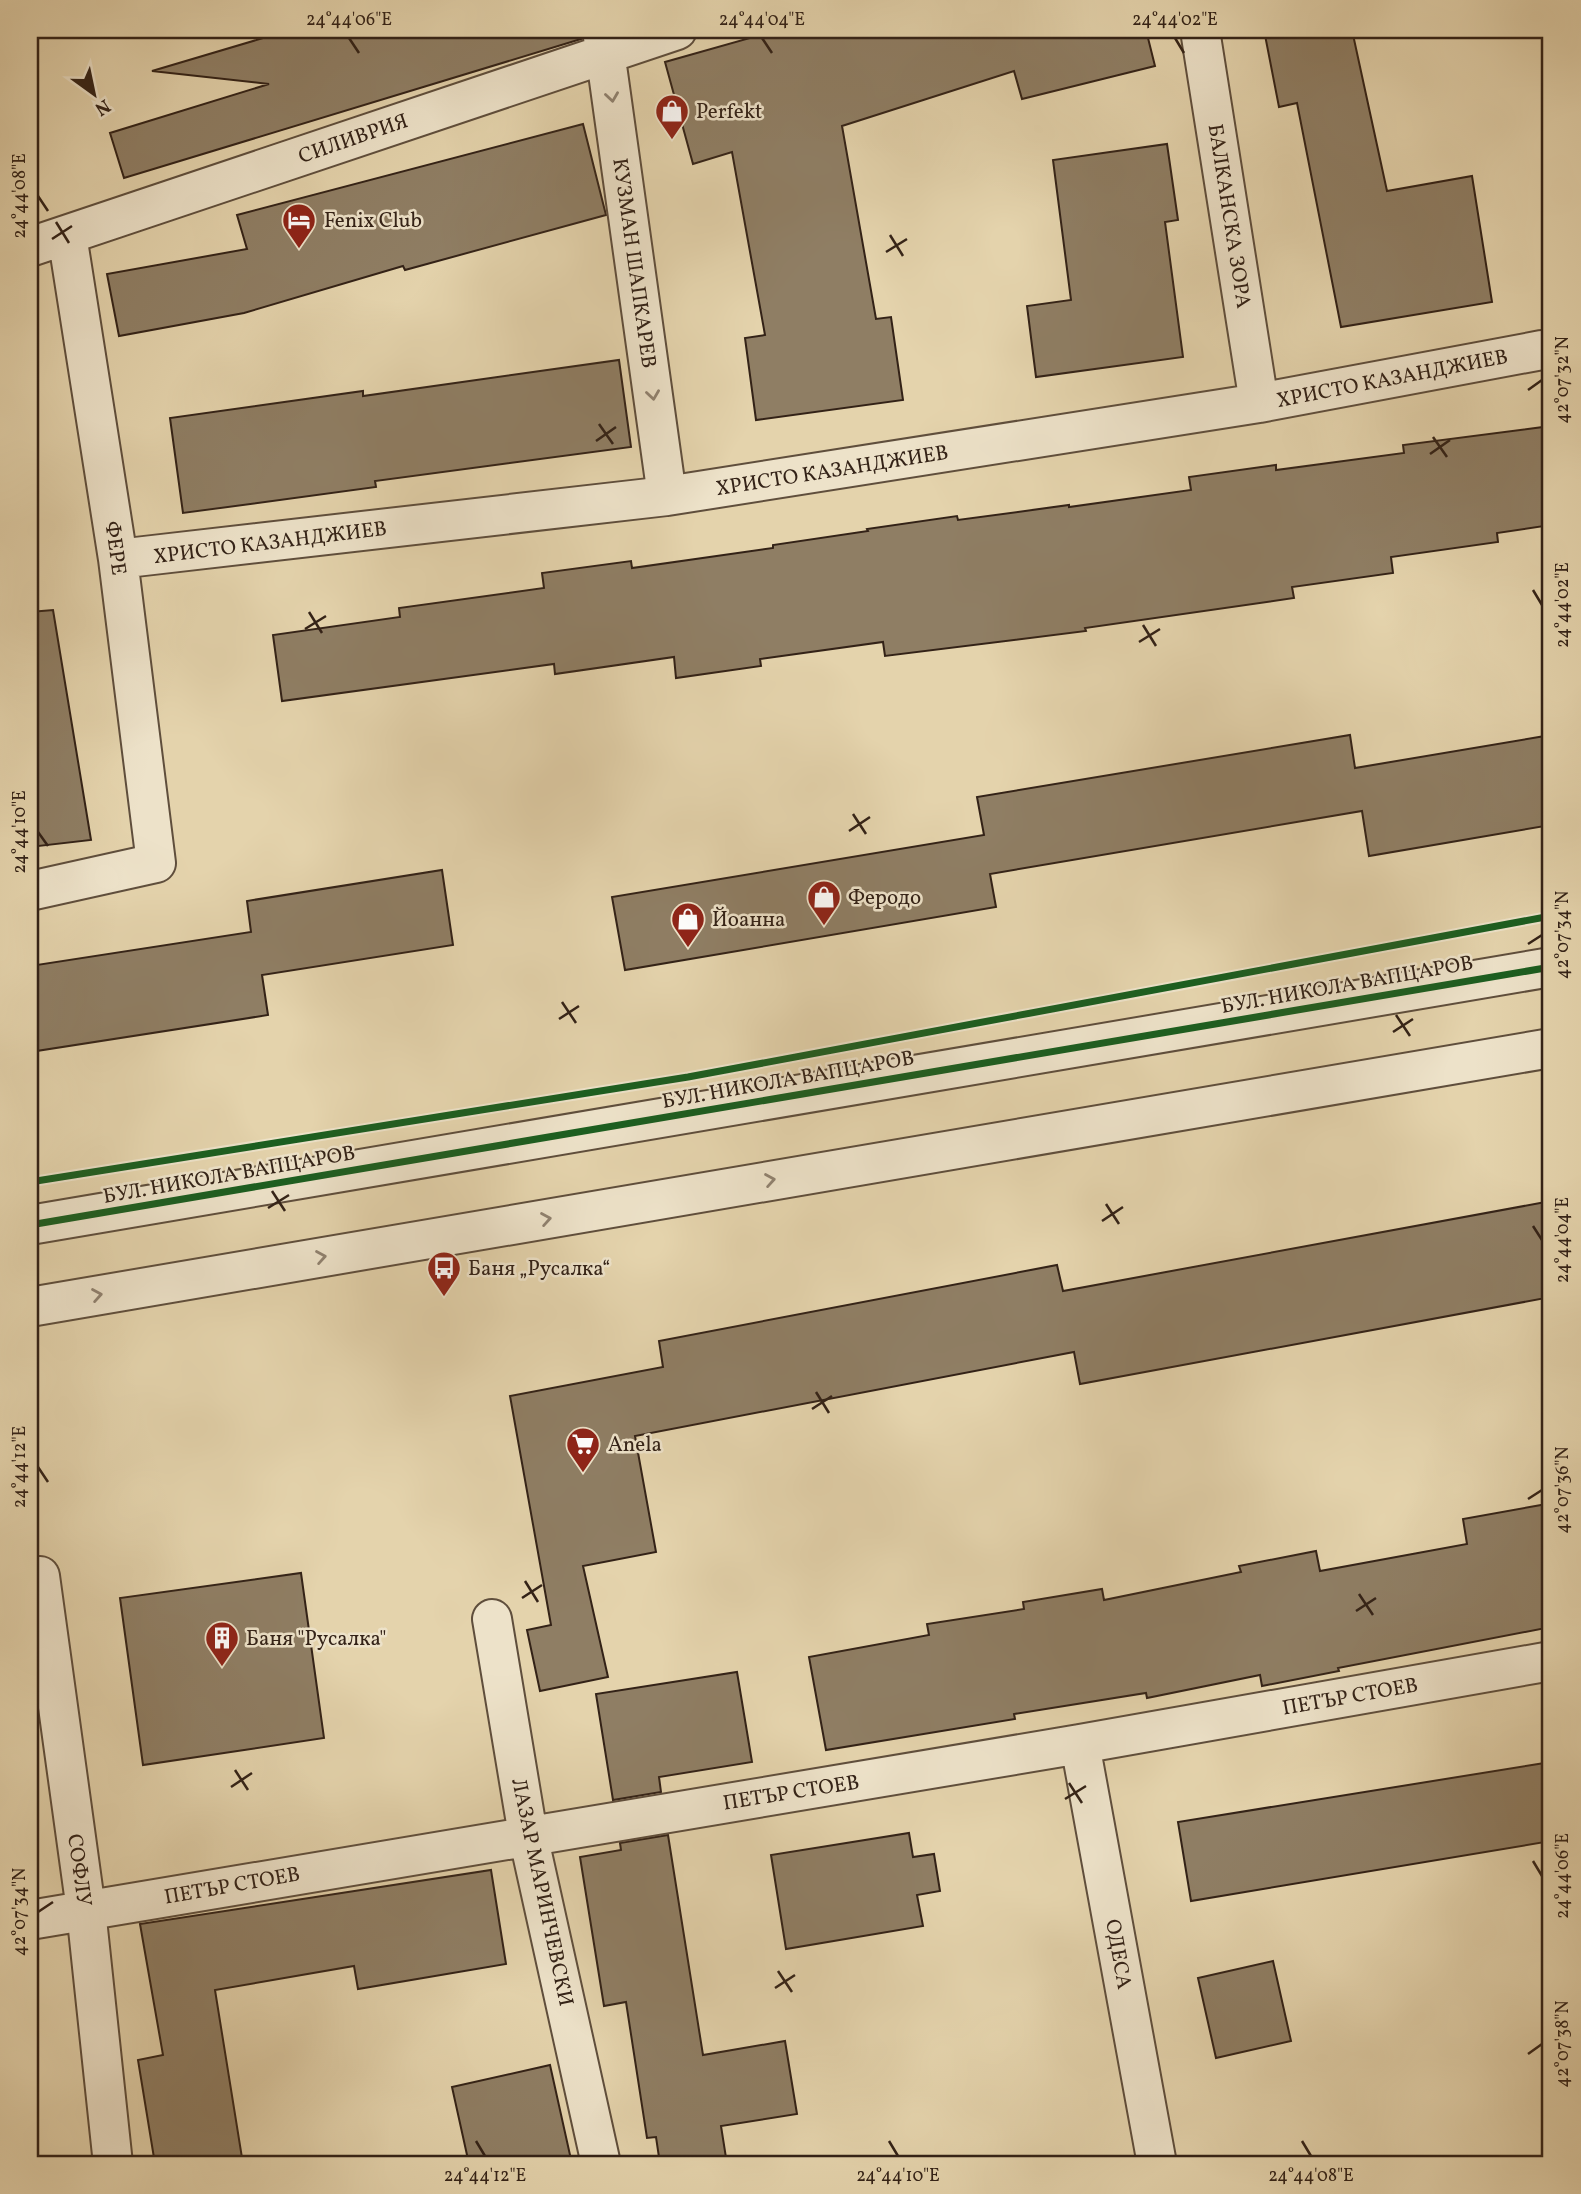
<svg xmlns="http://www.w3.org/2000/svg" width="1581" height="2194" viewBox="0 0 1581 2194" font-family="Vollkorn,serif">
<style>
.building{fill:#8f7e64;stroke:#332217;stroke-width:2}
.lines{fill:none;stroke-linecap:round;stroke-linejoin:round}
.minor-casing{stroke:#5f4e3c;stroke-width:42}
.tertiary-casing{stroke:#5f4e3c;stroke-width:42}
.minor{stroke:#ede2c9;stroke-width:38}
.tertiary{stroke:#ede2c9;stroke-width:38}
.cycleway-casing{stroke:#ede2c9;stroke-width:11}
.cycleway{stroke:#1b5e20;stroke-width:7}
.oneway{stroke:#908270}
.ticks{fill:none;stroke:#332217;stroke-width:2.5}
.labels{text-anchor:middle;stroke-width:5;stroke-linejoin:round;paint-order:stroke}
.poi-label{font-size:21px;fill:#332217;stroke:#ede2c9;text-anchor:start}
.street-label{font-size:21px;fill:#332217;stroke:#ede2c9}
.neatline{fill:none;stroke:#332217;stroke-width:2.5}
.ticks-label{font-size:18px;text-anchor:middle;fill:#332217}
</style>
<rect width="100%" height="100%" fill="#e4d3ac"/>
<filter id="stains"><feTurbulence type="fractalNoise" baseFrequency=".00286" numOctaves="4"/><feColorMatrix values="0 0 0 0 .2 0 0 0 0 .09 0 0 0 0 .02 0 0 0 .5 -.17"/></filter>
<radialGradient id="worn" r=".72"><stop offset=".6" stop-color="#630" stop-opacity="0"/><stop offset="1" stop-color="#630" stop-opacity=".3"/></radialGradient>
<path class="building" d="M 290,30 L 580,30 L 581,39 L 124,178 L 110,133 L 269,84 L 152,71 Z
M 778,30 L 1146,30 L 1155,66 L 1022,99 L 1014,71 L 842,126 L 876,319 L 891,317 L 903,400 L 756,420 L 745,338 L 765,335 L 732,152 L 693,164 L 665,62 Z
M 1264,30 L 1352,30 L 1387,191 L 1472,176 L 1492,302 L 1341,327 L 1297,103 L 1279,107 Z
M 583,124 L 606,215 L 405,270 L 403,266 L 244,313 L 119,336 L 107,274 L 247,249 L 237,215 Z
M 1167,144 L 1178,220 L 1165,222 L 1183,357 L 1036,377 L 1027,306 L 1071,300 L 1053,160 Z
M 619,360 L 631,447 L 375,481 L 376,487 L 183,513 L 170,418 L 363,391 L 363,396 Z
M 1551,426 L 1551,525 L 1497,533 L 1498,542 L 1391,557 L 1393,573 L 1292,587 L 1294,598 L 1085,628 L 1086,631 L 885,656 L 883,642 L 760,659 L 761,666 L 676,678 L 674,657 L 555,674 L 554,664 L 282,701 L 273,635 L 400,617 L 399,608 L 544,588 L 542,573 L 631,561 L 632,568 L 773,548 L 773,545 L 868,531 L 867,529 L 957,516 L 958,520 L 1069,505 L 1069,507 L 1191,490 L 1189,477 L 1276,465 L 1276,470 L 1404,453 L 1403,445 Z
M 53,610 L 91,840 L 30,847 L 30,612 Z
M 1350,735 L 1355,768 L 1551,735 L 1551,825 L 1369,856 L 1362,811 L 990,874 L 996,907 L 625,970 L 612,897 L 984,835 L 977,797 Z
M 442,870 L 453,945 L 262,975 L 268,1015 L 30,1052 L 30,966 L 251,932 L 247,901 Z
M 1551,1201 L 1551,1297 L 1080,1384 L 1074,1352 L 635,1436 L 656,1552 L 583,1566 L 608,1677 L 540,1691 L 527,1630 L 551,1625 L 510,1396 L 663,1367 L 659,1341 L 1057,1265 L 1063,1291 Z
M 1547,1504 L 1551,1525 L 1551,1627 L 1338,1668 L 1339,1671 L 1262,1686 L 1260,1675 L 1147,1698 L 1146,1693 L 1014,1714 L 1015,1719 L 826,1750 L 809,1657 L 929,1635 L 927,1624 L 1024,1609 L 1023,1602 L 1102,1589 L 1104,1600 L 1241,1572 L 1239,1566 L 1316,1551 L 1320,1571 L 1467,1544 L 1463,1519 Z
M 301,1573 L 324,1738 L 143,1765 L 120,1598 Z
M 737,1672 L 752,1762 L 659,1777 L 661,1792 L 613,1800 L 596,1694 Z
M 1551,1762 L 1551,1841 L 1191,1901 L 1178,1822 Z
M 909,1833 L 913,1857 L 934,1854 L 940,1891 L 917,1895 L 923,1926 L 786,1949 L 771,1855 Z
M 668,1835 L 703,2055 L 785,2041 L 797,2114 L 721,2126 L 727,2164 L 660,2164 L 656,2137 L 647,2138 L 626,2002 L 604,2006 L 580,1857 L 621,1850 L 620,1843 Z
M 491,1870 L 506,1964 L 358,1989 L 354,1966 L 215,1990 L 243,2164 L 155,2164 L 138,2060 L 163,2055 L 140,1924 Z
M 1273,1961 L 1291,2041 L 1216,2058 L 1198,1978 Z
M 550,2065 L 572,2164 L 469,2164 L 452,2087 Z"/>
<g class="lines">
<g class="minor-casing">
<path id="minor" d="M 602,30 L 667,496
M 1200,30 L 1259,403
M 30,247 L 677,30
M 118,559 L 667,496 L 1259,403 L 1542,350
M 30,891 L 156,863 L 118,559 L 67,235
M 40,1576 L 86,1910 L 113,2164
M 492,1619 L 528,1835 L 601,2164
M 1080,1744 L 1157,2164
M 30,1920 L 1080,1744 L 1551,1661"/>
</g>
<g class="tertiary-casing">
<path id="tertiary" d="M 30,1225 L 1551,967
M 30,1307 L 1551,1048"/>
</g>
<use href="#minor" class="minor"/>
<use href="#tertiary" class="tertiary"/>
<g class="cycleway-casing">
<path id="cycleway" d="M 30,1182 L 688,1077 L 1551,916
M 30,1225 L 1551,967"/>
</g>
<use href="#cycleway" class="cycleway"/>
</g>
<defs><path id="oneway-chevron" d="M-2-3.5L2.5 0L-2 3.5" fill="none" stroke-width="1.6" stroke-linecap="round" stroke-linejoin="round" transform="scale(1.75)"/></defs>
<g class="oneway">
<use href="#oneway-chevron" transform="translate(612 97) rotate(82)"/>
<use href="#oneway-chevron" transform="translate(653 395) rotate(82)"/>
<use href="#oneway-chevron" transform="translate(770 1180) rotate(-10)"/>
<use href="#oneway-chevron" transform="translate(546 1219) rotate(-10)"/>
<use href="#oneway-chevron" transform="translate(321 1257) rotate(-10)"/>
<use href="#oneway-chevron" transform="translate(97 1295) rotate(-10)"/>
</g>
<path class="ticks" d="M 349,38 L 359,53M 762,38 L 772,53M 1175,38 L 1184,53M 38,196 L 48,211M 56,222 L 69,243M 890,235 L 903,256M 52,239 L 72,226M 886,252 L 907,239M 1528,390 L 1542,380M 599,424 L 613,444M 1433,437 L 1447,457M 596,441 L 616,427M 1430,454 L 1450,440M 1533,590 L 1542,605M 309,612 L 322,633M 1143,625 L 1156,646M 305,629 L 326,616M 1139,642 L 1160,629M 853,814 L 866,834M 849,831 L 870,817M 38,832 L 48,846M 1528,944 L 1542,935M 562,1002 L 576,1023M 1396,1015 L 1410,1036M 559,1019 L 579,1006M 1393,1032 L 1413,1019M 272,1191 L 285,1211M 1106,1204 L 1119,1224M 268,1208 L 289,1195M 1102,1221 L 1123,1207M 1533,1226 L 1542,1240M 816,1392 L 829,1413M 812,1409 L 832,1396M 38,1467 L 48,1482M 1528,1499 L 1542,1490M 525,1581 L 538,1602M 1359,1594 L 1373,1615M 522,1598 L 542,1585M 1356,1611 L 1376,1598M 235,1770 L 248,1790M 1069,1783 L 1082,1803M 231,1787 L 252,1773M 1065,1799 L 1086,1786M 1533,1861 L 1542,1876M 38,1912 L 53,1902M 778,1971 L 792,1992M 775,1988 L 795,1975M 1528,2054 L 1542,2044M 476,2141 L 485,2156M 889,2141 L 898,2156M 1302,2141 L 1311,2156"/>
<defs>
<g id="shop-pin" transform="scale(1.75)"><path d="M0 17L-7.5 6A9.5 9.5 0 1 1 7.5 6Z" fill="#8f2418" stroke="#ede2c9"/><path d="M-5-2.5h2.3a2.7 3.5 0 0 1 5.4 0H5L5.5 6h-11ZM-1.5-2.5h3a1.5 2.3 0 0 0-3 0Z" fill="#fff"/></g>
<g id="hotel-pin" transform="scale(1.75)"><path d="M0 17L-7.5 6A9.5 9.5 0 1 1 7.5 6Z" fill="#8f2418" stroke="#ede2c9"/><path d="M-6-4.5h1.5V1H6V5H4.5V3h-9V5H-6ZM-4 0a1.8 1.8 0 1 1 3.6 0ZM.5 0V-2.5h3Q6-2.5 6 0Z" fill="#fff"/></g>
<g id="bus-pin" transform="scale(1.75)"><path d="M0 17L-7.5 6A9.5 9.5 0 1 1 7.5 6Z" fill="#8f2418" stroke="#ede2c9"/><path d="M-5-6H5V4H4V6H2V4H-2V6H-4V4H-5ZM-3.5-4V0h7V-4ZM-3.5 1.2v1.5H-2V1.2ZM2 1.2v1.5H3.5V1.2Z" fill="#fff"/></g>
<g id="supermarket-pin" transform="scale(1.75)"><path d="M0 17L-7.5 6A9.5 9.5 0 1 1 7.5 6Z" fill="#8f2418" stroke="#ede2c9"/><path d="M-6-5.5h2.5l.6 2H6L4.5 2H-2.5L-4.4-4H-6ZM-1.5 3.2a1.3 1.3 0 1 0 .1 0ZM3 3.2a1.3 1.3 0 1 0 .1 0Z" fill="#fff"/></g>
<g id="building-pin" transform="scale(1.75)"><path d="M0 17L-7.5 6A9.5 9.5 0 1 1 7.5 6Z" fill="#8f2418" stroke="#ede2c9"/><path d="M-4-6H4V6H1V3H-1V6H-4ZM-2.5-4.3h1.7v1.8h-1.7ZM.8-4.3h1.7v1.8H.8ZM-2.5-1h1.7V.8h-1.7ZM.8-1h1.7V.8H.8Z" fill="#fff"/></g>
</defs>
<g fill-rule="evenodd">
<use href="#shop-pin" x="672" y="111"/>
<use href="#hotel-pin" x="299" y="220"/>
<use href="#shop-pin" x="824" y="897"/>
<use href="#shop-pin" x="688" y="919"/>
<use href="#bus-pin" x="444" y="1268"/>
<use href="#supermarket-pin" x="583" y="1444"/>
<use href="#building-pin" x="222" y="1638"/>
</g>
<g class="labels">
<g class="poi-label">
<text x="696" y="118">Perfekt</text>
<text x="324" y="227">Fenix Club</text>
<text x="848" y="904">Феродо</text>
<text x="712" y="926">Йоанна</text>
<text x="468" y="1275">Баня „Русалка“</text>
<text x="608" y="1451">Anela</text>
<text x="246" y="1645">Баня "Русалка"</text>
</g>
<g class="street-label">
<text transform="translate(353 138) rotate(-19)" y="7">СИЛИВРИЯ</text>
<text transform="translate(1230 216) rotate(81)" y="7">БАЛКАНСКА ЗОРА</text>
<text transform="translate(635 263) rotate(82)" y="7">КУЗМАН ШАПКАРЕВ</text>
<text transform="translate(1392 378) rotate(-11)" y="7">ХРИСТО КАЗАНДЖИЕВ</text>
<text transform="translate(832 470) rotate(-9)" y="7">ХРИСТО КАЗАНДЖИЕВ</text>
<text transform="translate(270 542) rotate(-7)" y="7">ХРИСТО КАЗАНДЖИЕВ</text>
<text transform="translate(116 548) rotate(82)" y="7">ФЕРЕ</text>
<text transform="translate(1347 984) rotate(-10)" y="7">БУЛ. НИКОЛА ВАПЦАРОВ</text>
<text transform="translate(788 1079) rotate(-10)" y="7">БУЛ. НИКОЛА ВАПЦАРОВ</text>
<text transform="translate(229 1174) rotate(-10)" y="7">БУЛ. НИКОЛА ВАПЦАРОВ</text>
<text transform="translate(1350 1696) rotate(-10)" y="7">ПЕТЪР СТОЕВ</text>
<text transform="translate(791 1792) rotate(-9)" y="7">ПЕТЪР СТОЕВ</text>
<text transform="translate(80 1870) rotate(82)" y="7">СОФЛУ</text>
<text transform="translate(232 1885) rotate(-10)" y="7">ПЕТЪР СТОЕВ</text>
<text transform="translate(543 1892) rotate(78)" y="7">ЛАЗАР МАРИНЧЕВСКИ</text>
<text transform="translate(1119 1954) rotate(80)" y="7">ОДЕСА</text>
</g>
</g>
<rect width="1581" height="2194" fill="none" stroke="#e4d3ac" stroke-width="77"/>
<g transform="translate(94 94) rotate(147)" stroke="#ede2c9" stroke-width="5" paint-order="stroke">
<path d="M0-5L12 26L0 18L-12 26Z" fill="#332217"/>
<text y="-10" font-size="19" font-weight="bold" text-anchor="middle" fill="#332217">N</text>
</g>
<rect x="38" y="38" width="1504" height="2118" class="neatline"/>
<g class="ticks-label">
<text x="349" y="25">24°44'06"E</text>
<text x="762" y="25">24°44'04"E</text>
<text x="1175" y="25">24°44'02"E</text>
<text transform="translate(19 196) rotate(-90)" y="6">24°44'08"E</text>
<text transform="translate(1562 380) rotate(-90)" y="6">42°07'32"N</text>
<text transform="translate(1562 605) rotate(-90)" y="6">24°44'02"E</text>
<text transform="translate(19 832) rotate(-90)" y="6">24°44'10"E</text>
<text transform="translate(1562 935) rotate(-90)" y="6">42°07'34"N</text>
<text transform="translate(1562 1240) rotate(-90)" y="6">24°44'04"E</text>
<text transform="translate(19 1467) rotate(-90)" y="6">24°44'12"E</text>
<text transform="translate(1562 1490) rotate(-90)" y="6">42°07'36"N</text>
<text transform="translate(1562 1876) rotate(-90)" y="6">24°44'06"E</text>
<text transform="translate(19 1912) rotate(-90)" y="6">42°07'34"N</text>
<text transform="translate(1562 2044) rotate(-90)" y="6">42°07'38"N</text>
<text x="485" y="2181">24°44'12"E</text>
<text x="898" y="2181">24°44'10"E</text>
<text x="1311" y="2181">24°44'08"E</text>
</g>
<rect width="100%" height="100%" filter="url(#stains)"/>
<rect width="100%" height="100%" fill="url(#worn)"/>
</svg>
